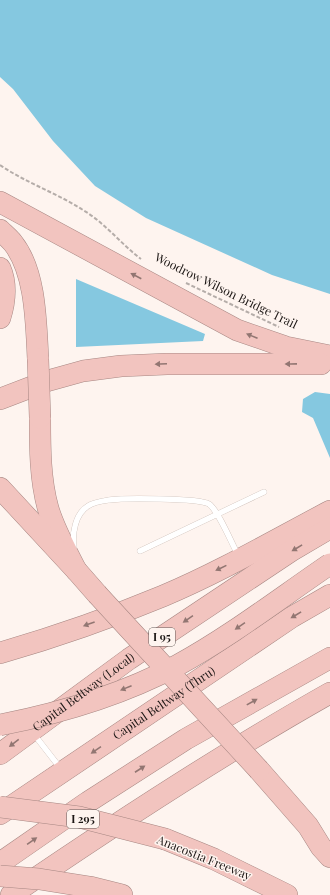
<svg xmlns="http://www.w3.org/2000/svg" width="330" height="895" viewBox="0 0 330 895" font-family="'Playfair Display',serif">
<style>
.water{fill:#85c8e0}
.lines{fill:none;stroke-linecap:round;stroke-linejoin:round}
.lane-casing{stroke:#c5b5ad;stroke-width:6}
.highway-casing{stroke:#a78783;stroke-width:22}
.path{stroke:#b5ada9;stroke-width:2;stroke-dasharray:4 2;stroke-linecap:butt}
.lane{stroke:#fff;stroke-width:5.5}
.highway{stroke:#f2c4bf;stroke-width:21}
.highway-bridge-casing{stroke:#a78783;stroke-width:22;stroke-linecap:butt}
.highway-bridge{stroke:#f2c4bf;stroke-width:21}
.oneway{fill:#927672}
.labels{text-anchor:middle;stroke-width:3;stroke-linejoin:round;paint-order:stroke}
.shield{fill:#fef4ef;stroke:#605956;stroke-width:1}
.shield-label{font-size:11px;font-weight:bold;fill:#1c1614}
.street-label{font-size:12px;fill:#1c1614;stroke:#fef4ef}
</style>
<rect width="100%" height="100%" fill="#fef4ef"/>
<path class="water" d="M 0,0 L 330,0 L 330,294 L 272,275 L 146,218 L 95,186 L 53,141 L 13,89 L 0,77 Z
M 76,279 L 205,334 L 203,341 L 76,347 Z
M 315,392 L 330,394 L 330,458 L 313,418 L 302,412 L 303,399 Z"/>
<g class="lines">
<g class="lane-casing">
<path id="lane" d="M 74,547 C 72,534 75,514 88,506 C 94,502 102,501 109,500 C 123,498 199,498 209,504 C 218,510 232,544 238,555
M 140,551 L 264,492
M 33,733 L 61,769"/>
</g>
<g class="highway-casing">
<g id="highway">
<path d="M 0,202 L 237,330 L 286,347 L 330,356"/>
<path d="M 0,230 C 4,234 9,238 13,243 C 36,272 36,323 38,359"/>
<path d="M 0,268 C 7,284 5,302 0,318"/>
<path d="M 0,399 L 47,381 L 83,371 L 121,366 L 167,364 L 321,364"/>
<path d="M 40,418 C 40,448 40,479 48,508 C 54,529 66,550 76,570"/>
<path d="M 0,488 L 76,570 L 97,594"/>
<path d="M 0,653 C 55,637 110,618 163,596 C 220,572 275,540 330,511"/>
<path id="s1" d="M 0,754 L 129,659 L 291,551 L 330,528"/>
<path d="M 259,770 L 308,826 L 321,847 L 330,857"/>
<path id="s2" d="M 0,814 L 292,617 L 330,595"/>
<path d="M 165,839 L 214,859 L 287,895"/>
<path d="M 0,863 L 88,802 L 186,739 L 330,658"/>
<path d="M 90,887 L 122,895"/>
<path d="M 11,895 C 115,824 220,755 330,693"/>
</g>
</g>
<path class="path" d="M 0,165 C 26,183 57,193 83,210 C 105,223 121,244 141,259
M 186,283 L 279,327"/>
<use href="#lane" class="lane"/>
<use href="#highway" class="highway"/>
<g class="highway-bridge-casing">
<path id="highway-bridge" d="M 38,359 L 40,418
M 97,594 L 259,770
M 0,725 C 61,713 122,695 178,665 C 231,636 280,598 330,564
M 0,807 L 79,817 L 165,839
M 0,876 L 39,879 L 90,887"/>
</g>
<use href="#highway-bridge" class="highway-bridge"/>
</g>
<defs><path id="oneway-solid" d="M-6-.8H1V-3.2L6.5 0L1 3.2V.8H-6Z"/></defs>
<g class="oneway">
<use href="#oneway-solid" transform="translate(136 276) rotate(-152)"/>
<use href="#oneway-solid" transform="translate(252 336) rotate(-158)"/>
<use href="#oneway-solid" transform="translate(161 364) rotate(178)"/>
<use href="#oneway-solid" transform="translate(291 364) rotate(179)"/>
<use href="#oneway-solid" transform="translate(297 548) rotate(149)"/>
<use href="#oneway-solid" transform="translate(221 568) rotate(154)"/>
<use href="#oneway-solid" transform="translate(296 615) rotate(149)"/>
<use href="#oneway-solid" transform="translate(188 619) rotate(146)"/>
<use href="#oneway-solid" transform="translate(89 624) rotate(160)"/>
<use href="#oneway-solid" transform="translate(240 626) rotate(146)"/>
<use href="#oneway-solid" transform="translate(126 688) rotate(158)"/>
<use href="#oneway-solid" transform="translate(252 702) rotate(-29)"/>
<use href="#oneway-solid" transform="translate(14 743) rotate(142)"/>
<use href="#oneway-solid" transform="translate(96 750) rotate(146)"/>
<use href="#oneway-solid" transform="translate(140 769) rotate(-33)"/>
<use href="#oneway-solid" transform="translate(32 841) rotate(-35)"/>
</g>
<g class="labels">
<g class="shield">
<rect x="149" y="628" width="26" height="18" rx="3"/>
<rect x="67" y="810" width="32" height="18" rx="3"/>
</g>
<g class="shield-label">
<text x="162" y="641">I 95</text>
<text x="83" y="823">I 295</text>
</g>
<g class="street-label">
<text transform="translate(226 291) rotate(26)" y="4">Woodrow Wilson Bridge Trail</text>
<text dy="4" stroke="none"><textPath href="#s1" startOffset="104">Capital Beltway (Local)</textPath></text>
<text dy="4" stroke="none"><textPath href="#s2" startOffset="198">Capital Beltway (Thru)</textPath></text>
<text transform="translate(204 858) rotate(22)" y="4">Anacostia Freeway</text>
</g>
</g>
</svg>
